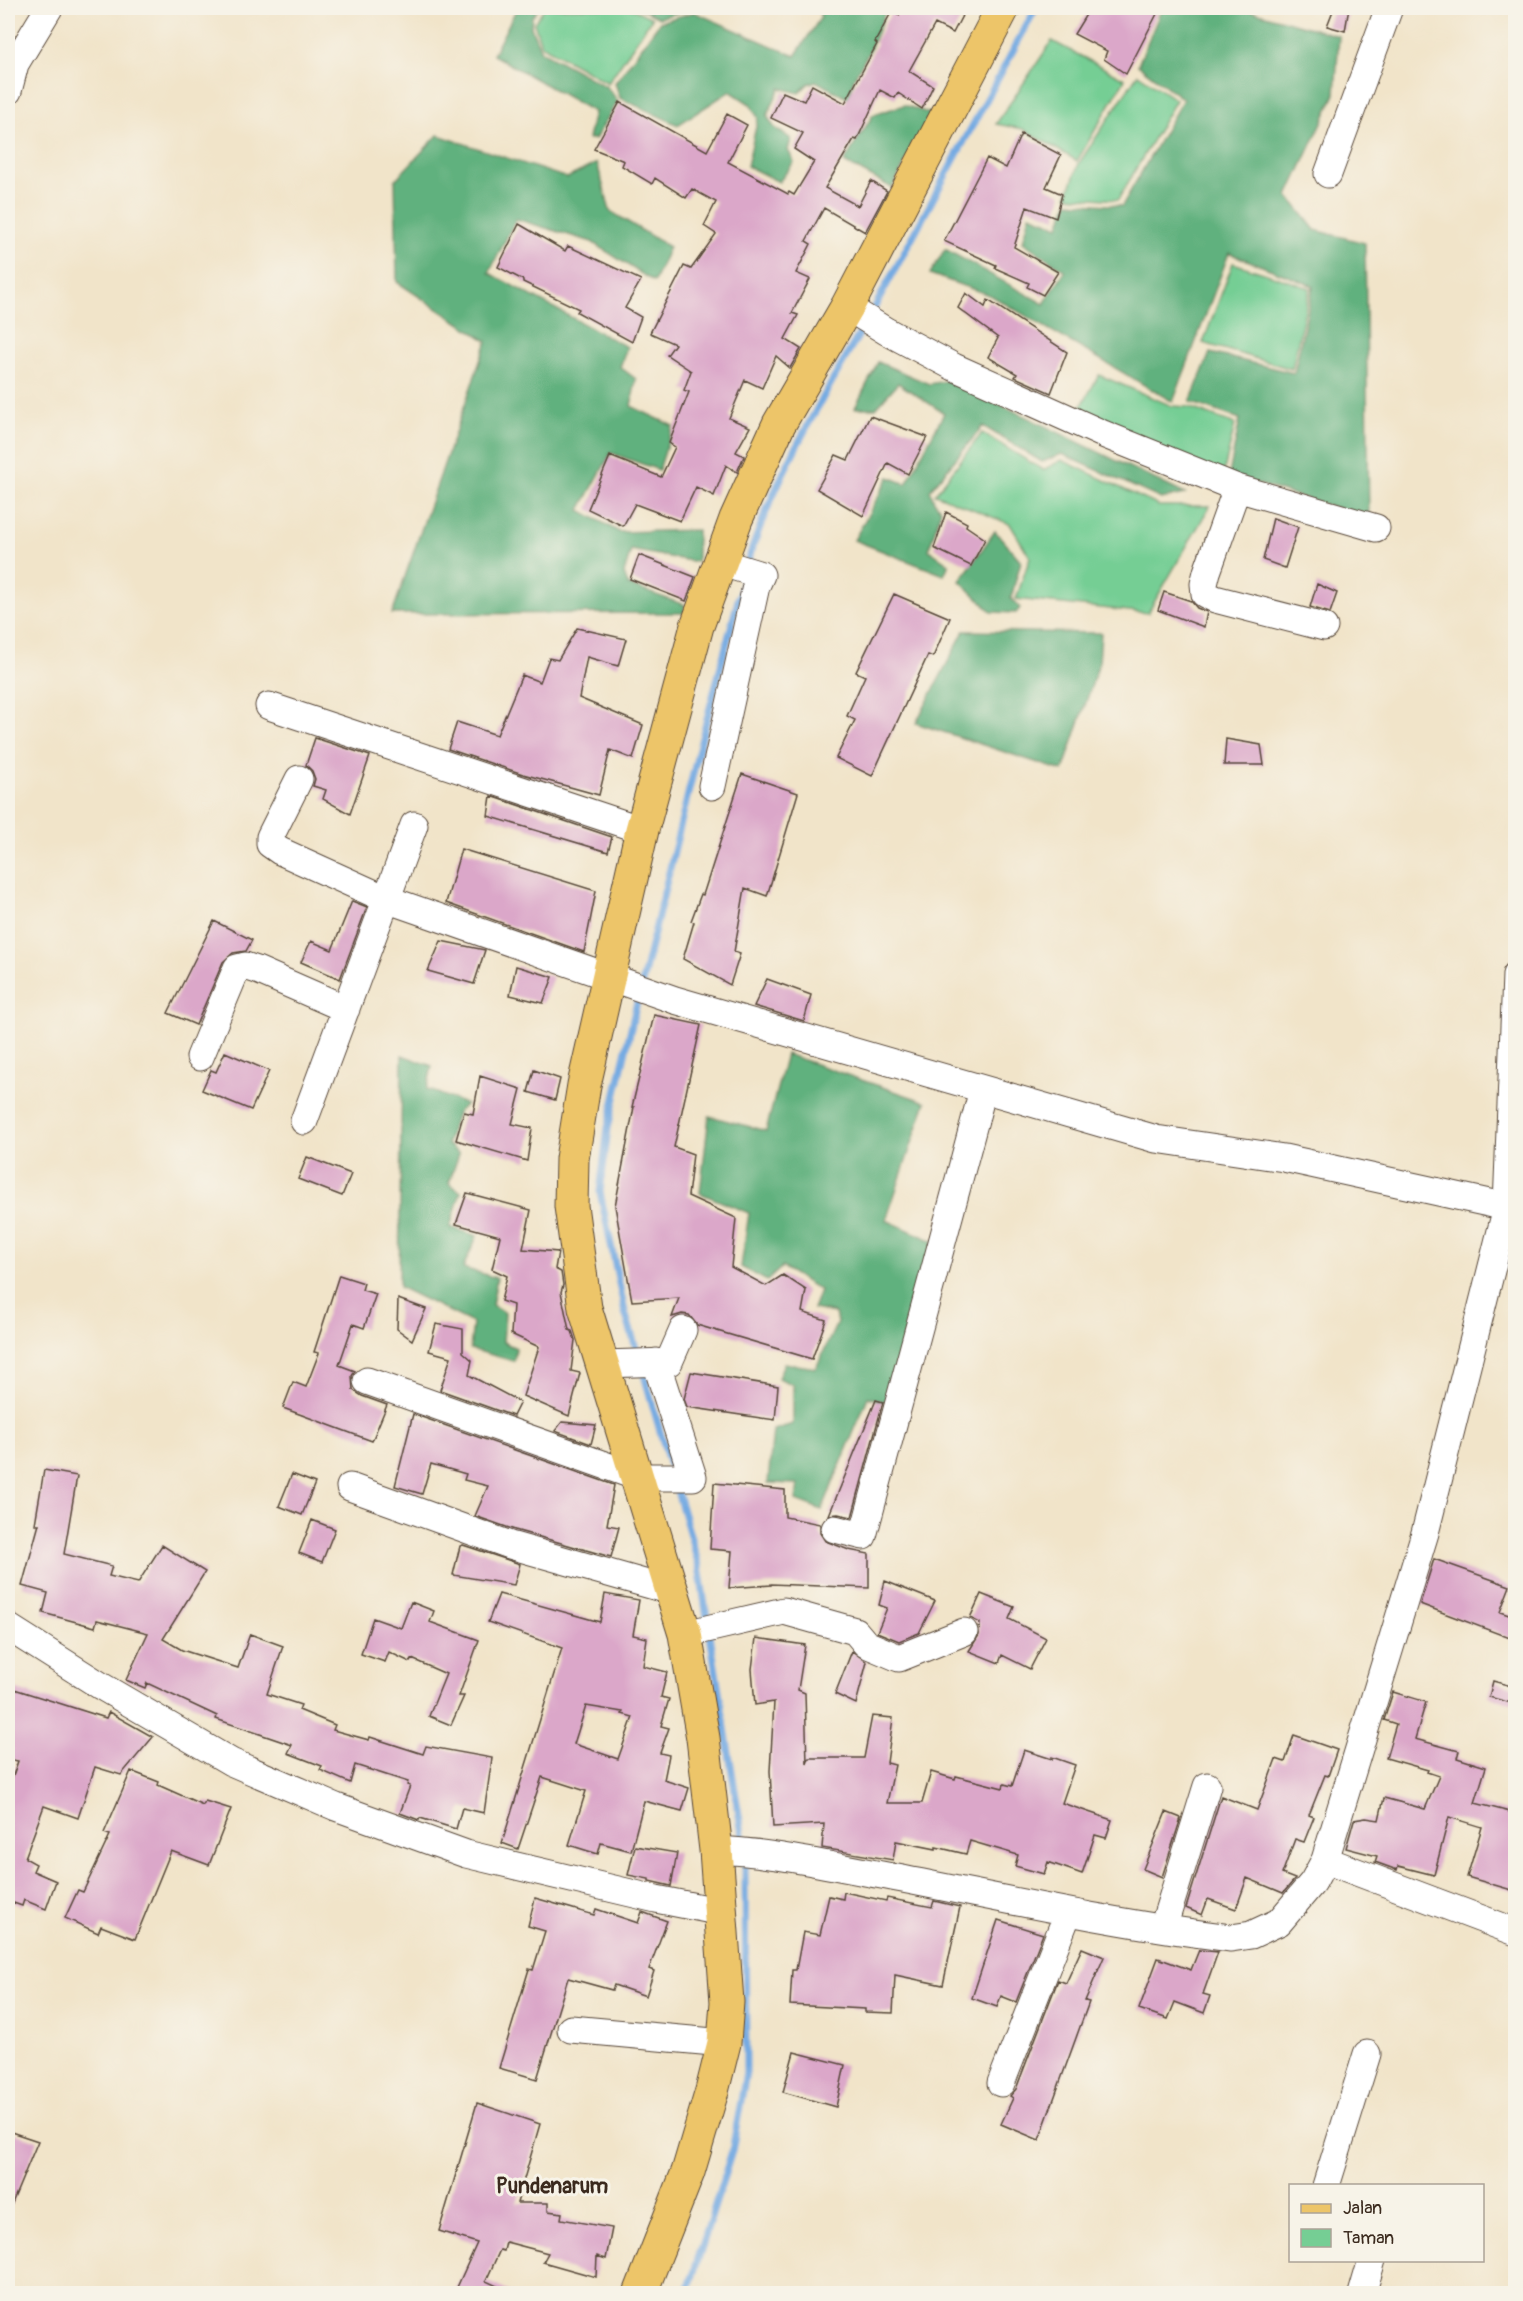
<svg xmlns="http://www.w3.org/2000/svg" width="1523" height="2301" viewBox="0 0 1523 2301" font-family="Pangolin,sans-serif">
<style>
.green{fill:#75ce94;stroke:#587c59;stroke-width:1.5}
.forest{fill:#60b17e;stroke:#4e6e4e;stroke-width:1.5}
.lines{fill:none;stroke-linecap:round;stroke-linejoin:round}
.stream{stroke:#74aae2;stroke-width:7}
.building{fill:#dba7c9;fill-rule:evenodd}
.minor-casing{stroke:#564638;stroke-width:29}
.major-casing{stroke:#564638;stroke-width:35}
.minor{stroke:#fff;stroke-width:27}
.major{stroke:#edc569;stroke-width:33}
.labels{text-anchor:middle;stroke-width:6;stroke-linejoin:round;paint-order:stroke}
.quarter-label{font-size:21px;font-weight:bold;fill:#3b2a1e;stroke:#f7f3e8}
</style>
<rect width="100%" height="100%" fill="#f7f3e8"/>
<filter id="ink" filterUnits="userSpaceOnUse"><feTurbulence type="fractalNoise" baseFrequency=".0167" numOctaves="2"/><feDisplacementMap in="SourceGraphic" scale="12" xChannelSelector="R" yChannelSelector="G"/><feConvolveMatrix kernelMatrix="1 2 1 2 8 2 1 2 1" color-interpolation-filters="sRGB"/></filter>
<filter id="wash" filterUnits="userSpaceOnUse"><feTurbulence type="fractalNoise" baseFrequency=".008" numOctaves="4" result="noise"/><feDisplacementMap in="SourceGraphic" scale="24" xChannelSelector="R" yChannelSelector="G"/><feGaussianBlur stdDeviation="1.35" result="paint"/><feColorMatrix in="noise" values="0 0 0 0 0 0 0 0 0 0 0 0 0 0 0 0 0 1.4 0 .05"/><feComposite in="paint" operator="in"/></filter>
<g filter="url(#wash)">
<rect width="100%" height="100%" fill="#f1e4c9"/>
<path class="green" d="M 544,8 L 631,8 L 652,18 L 608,83 L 541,45 L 534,23 Z
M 1052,41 L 1125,79 L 1077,161 L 1023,129 L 996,124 Z
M 1138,74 L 1176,100 L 1118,200 L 1067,196 L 1079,163 Z
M 1233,263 L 1310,288 L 1292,369 L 1203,343 Z
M 1099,375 L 1172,406 L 1188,407 L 1235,424 L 1223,475 L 1077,414 Z
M 982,433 L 1043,470 L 1062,460 L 1159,506 L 1210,506 L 1148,613 L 1016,599 L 1030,557 L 1010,524 L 935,494 Z"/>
<path class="forest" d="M 517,8 L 539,8 L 532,17 L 531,27 L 541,51 L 607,87 L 618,101 L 595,139 L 588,139 L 594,112 L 493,55 Z
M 640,8 L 687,8 L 691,9 L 659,18 Z
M 817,8 L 882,8 L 886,10 L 870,50 L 854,78 L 849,99 L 816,81 L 808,84 L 799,93 L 780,88 L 767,116 L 774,127 L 791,139 L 788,150 L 794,162 L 779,182 L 747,166 L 758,118 L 750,104 L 730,91 L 678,125 L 620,98 L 615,83 L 660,22 L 694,12 L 795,56 L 821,17 Z
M 1162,8 L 1241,8 L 1339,36 L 1335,94 L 1288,196 L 1315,230 L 1365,243 L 1369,518 L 1229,475 L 1240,419 L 1190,402 L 1210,353 L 1294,373 L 1313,286 L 1229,253 L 1173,402 L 992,296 L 930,274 L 945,249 L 1044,304 L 1065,271 L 1023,242 L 1030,215 L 1059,226 L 1068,202 L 1122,206 L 1183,99 L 1138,65 Z
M 904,105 L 931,114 L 892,188 L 844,162 L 873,115 Z
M 438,135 L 567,178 L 597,163 L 610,211 L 669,247 L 654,282 L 592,242 L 516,219 L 489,273 L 627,347 L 620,367 L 636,379 L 631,406 L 673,426 L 659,470 L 611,453 L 580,510 L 619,532 L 697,530 L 697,562 L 631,550 L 624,573 L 628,585 L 685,605 L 684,613 L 392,614 L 487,341 L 397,282 L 395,180 Z
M 878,362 L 929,384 L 950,380 L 1185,494 L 1161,499 L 1062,454 L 1042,462 L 983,426 L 930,490 L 934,501 L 941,510 L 929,550 L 949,564 L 944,575 L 854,540 L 889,477 L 906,484 L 944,413 L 898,383 L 876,408 L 855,408 Z
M 995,531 L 1021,561 L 1011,598 L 1020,608 L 1016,613 L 992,612 L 960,581 Z
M 964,631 L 1101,633 L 1099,663 L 1063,771 L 916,723 Z
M 786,1054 L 926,1102 L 886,1220 L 933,1241 L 885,1402 L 868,1397 L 822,1510 L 796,1500 L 798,1484 L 768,1483 L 773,1430 L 793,1424 L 793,1385 L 778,1378 L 784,1363 L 816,1368 L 837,1323 L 835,1313 L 813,1309 L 820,1290 L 782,1267 L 767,1281 L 741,1267 L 749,1213 L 700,1193 L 709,1116 L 766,1131 Z
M 402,1055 L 432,1066 L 427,1089 L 466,1104 L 457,1113 L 447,1144 L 459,1154 L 449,1183 L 461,1192 L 450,1227 L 477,1236 L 463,1268 L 497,1278 L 492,1305 L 505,1313 L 503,1342 L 516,1348 L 514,1361 L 470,1349 L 473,1323 L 399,1287 Z"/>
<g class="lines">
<path class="stream" d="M 871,314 L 1036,8
M 747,564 C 774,478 821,401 865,324
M 642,983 L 698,753 L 745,574
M 639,1358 L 625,1312 L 600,1192 L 608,1128 L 639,993
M 642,1368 L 671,1470
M 675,1484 L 699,1566 L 708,1624
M 710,1635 L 744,1846
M 687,2294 L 732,2151 L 746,2073 L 745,1857"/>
</g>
<g id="blocks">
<path class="building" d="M 903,8 L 966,8 L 953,33 L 935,24 L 909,71 L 933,86 L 922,109 L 898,93 L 895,98 L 880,90 L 857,140 L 854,139 L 825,188 L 858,206 L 871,181 L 887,191 L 865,232 L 824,208 L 806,241 L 811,244 L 796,273 L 810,279 L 792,313 L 798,315 L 785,339 L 801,349 L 790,368 L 776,356 L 762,388 L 745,380 L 729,418 L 750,427 L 736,452 L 744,456 L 737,472 L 726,465 L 714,496 L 696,487 L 680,521 L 635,504 L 623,526 L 588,509 L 610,456 L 661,477 L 675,447 L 669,443 L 689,392 L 684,390 L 691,371 L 667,355 L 675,344 L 650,333 L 684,266 L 691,269 L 716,234 L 704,226 L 716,202 L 692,189 L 686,198 L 655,178 L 652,184 L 622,166 L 624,161 L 594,149 L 620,102 L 707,151 L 727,114 L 747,125 L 728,162 L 788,194 L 789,192 L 794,195 L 814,162 L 794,149 L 803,133 L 771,118 L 783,92 L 804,101 L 812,85 L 845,103 L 877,44 L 875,42 L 892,11 L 899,15 Z
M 1090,8 L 1160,8 L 1126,74 L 1104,59 L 1107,51 L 1074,34 Z
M 1334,8 L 1349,8 L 1345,31 L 1327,26 Z
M 1021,134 L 1061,155 L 1046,187 L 1062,194 L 1056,218 L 1027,207 L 1014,247 L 1058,272 L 1043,295 L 1027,287 L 1029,283 L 995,268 L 996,265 L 944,241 L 987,158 L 1006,168 Z
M 519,224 L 565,251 L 568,246 L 641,280 L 625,308 L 641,317 L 632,342 L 577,312 L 579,309 L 523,282 L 523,280 L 498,267 Z
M 966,293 L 985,307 L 988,300 L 1067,352 L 1051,393 L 1015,377 L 1017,374 L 988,357 L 998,338 L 958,308 Z
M 870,416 L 927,437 L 908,474 L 888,463 L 863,516 L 817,489 L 836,455 L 848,460 Z
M 946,512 L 967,523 L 966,526 L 985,539 L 971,566 L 934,548 Z
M 1273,518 L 1298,527 L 1285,568 L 1263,560 Z
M 639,555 L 695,577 L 686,601 L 630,579 Z
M 1317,584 L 1337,593 L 1330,613 L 1310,607 Z
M 1164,592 L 1191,601 L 1197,608 L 1207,612 L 1204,627 L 1158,610 Z
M 894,594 L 950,618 L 933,657 L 928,655 L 872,776 L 836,758 L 855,720 L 847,716 L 865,676 L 856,672 Z
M 577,628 L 626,639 L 618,666 L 587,657 L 579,698 L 643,725 L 633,759 L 610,750 L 599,795 L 523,774 L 448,749 L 457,722 L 497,735 L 522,675 L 540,682 L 549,658 L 558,660 Z
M 315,738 L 370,756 L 350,814 L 323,799 L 326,790 L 313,786 L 315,779 L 312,771 L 306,765 Z
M 1226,739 L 1261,745 L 1264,765 L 1224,765 Z
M 742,774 L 798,793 L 767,896 L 745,888 L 734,952 L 740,954 L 730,985 L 683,959 L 694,922 L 691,921 L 701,894 L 703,895 Z
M 491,796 L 612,837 L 608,852 L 488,816 Z
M 461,849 L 596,891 L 584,952 L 446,903 Z
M 352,901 L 367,907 L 340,979 L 301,962 L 311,941 L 332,950 Z
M 214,921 L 252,940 L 246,951 L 233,953 L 223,962 L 196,1025 L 168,1013 Z
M 441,941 L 485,950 L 474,984 L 428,971 Z
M 516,966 L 553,977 L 543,1003 L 510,995 Z
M 767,979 L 811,995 L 804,1021 L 754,1006 Z
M 654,1015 L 701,1025 L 674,1147 L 693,1154 L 688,1196 L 736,1218 L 731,1267 L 766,1286 L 783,1275 L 806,1290 L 802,1312 L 826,1320 L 812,1359 L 697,1325 L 689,1315 L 682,1314 L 672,1317 L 679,1298 L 632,1301 L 615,1206 L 634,1107 L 632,1107 Z
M 225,1052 L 269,1071 L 251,1110 L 202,1090 L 211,1070 L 216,1072 Z
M 534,1070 L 560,1079 L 555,1100 L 528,1092 Z
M 480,1076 L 521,1089 L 512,1124 L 532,1128 L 527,1161 L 456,1140 L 464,1112 L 473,1114 Z
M 307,1157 L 351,1174 L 342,1196 L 298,1179 Z
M 467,1193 L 531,1210 L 523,1249 L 558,1252 L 555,1269 L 561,1272 L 563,1285 L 561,1292 L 569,1330 L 572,1331 L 575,1340 L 571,1371 L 580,1373 L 569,1416 L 523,1396 L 539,1347 L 511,1334 L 513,1305 L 501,1301 L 507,1276 L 492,1269 L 500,1236 L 456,1224 Z
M 339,1275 L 364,1283 L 362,1290 L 376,1294 L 364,1328 L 353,1324 L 339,1365 L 355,1371 L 352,1376 L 353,1390 L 362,1396 L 387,1405 L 372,1441 L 283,1408 L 293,1382 L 306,1387 L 319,1353 L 314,1352 Z
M 398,1299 L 426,1309 L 412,1340 L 397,1329 Z
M 436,1324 L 463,1329 L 463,1352 L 472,1360 L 469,1375 L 520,1402 L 513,1416 L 440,1390 L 451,1357 L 429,1351 Z
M 691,1372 L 778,1386 L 775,1420 L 687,1407 L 684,1399 Z
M 876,1400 L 883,1402 L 852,1517 L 838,1514 L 829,1515 Z
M 413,1414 L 614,1485 L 607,1525 L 619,1527 L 611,1557 L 515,1530 L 475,1516 L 488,1486 L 464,1480 L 466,1474 L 431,1464 L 422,1494 L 395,1486 Z
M 562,1422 L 596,1425 L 591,1444 L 555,1431 Z
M 44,1470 L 77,1476 L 64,1554 L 112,1566 L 109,1576 L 138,1583 L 162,1545 L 205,1572 L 163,1639 L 182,1650 L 238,1668 L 250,1634 L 283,1646 L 267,1694 L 301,1705 L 299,1710 L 335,1725 L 333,1730 L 369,1740 L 370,1737 L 423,1754 L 426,1746 L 492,1758 L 484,1813 L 462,1808 L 456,1829 L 420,1818 L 419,1820 L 400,1813 L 410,1786 L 407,1785 L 408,1782 L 355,1765 L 350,1783 L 320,1770 L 322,1766 L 288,1753 L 292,1745 L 216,1719 L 217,1716 L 147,1683 L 145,1688 L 126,1680 L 148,1633 L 97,1620 L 95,1627 L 43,1613 L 48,1593 L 22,1586 L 39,1524 L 35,1524 Z
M 292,1474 L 315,1483 L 302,1515 L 279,1506 Z
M 714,1483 L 785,1490 L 785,1517 L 820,1524 L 820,1533 L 825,1541 L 849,1550 L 869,1554 L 869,1588 L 771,1584 L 771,1585 L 729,1588 L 732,1551 L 710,1549 Z
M 312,1520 L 335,1529 L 322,1562 L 299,1553 Z
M 463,1545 L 520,1564 L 514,1585 L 453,1575 L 460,1546 Z
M 1434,1559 L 1510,1586 L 1500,1612 L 1515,1617 L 1515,1640 L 1420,1604 Z
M 885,1581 L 935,1601 L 919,1633 L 899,1641 L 877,1632 L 887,1608 L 879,1605 Z
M 499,1594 L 600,1622 L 605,1594 L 639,1600 L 633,1635 L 647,1638 L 643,1666 L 667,1672 L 661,1697 L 669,1699 L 661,1726 L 669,1728 L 660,1753 L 669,1755 L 664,1780 L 689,1788 L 682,1811 L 644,1801 L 631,1851 L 601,1843 L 598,1854 L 569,1845 L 586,1791 L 542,1777 L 518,1849 L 502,1843 L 562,1648 L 488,1622 ZM 586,1706 L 623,1712 L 622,1714 L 633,1717 L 618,1759 L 574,1744 Z
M 981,1594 L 1014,1607 L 1009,1619 L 1046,1638 L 1030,1669 L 1002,1655 L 999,1663 L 969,1651 L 979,1635 L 980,1623 L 970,1618 Z
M 411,1602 L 434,1611 L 430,1622 L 479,1640 L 459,1696 L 464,1696 L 451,1725 L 429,1716 L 446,1674 L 412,1659 L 410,1662 L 389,1652 L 385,1662 L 361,1654 L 373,1618 L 401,1628 Z
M 756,1638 L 805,1645 L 798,1690 L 805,1693 L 807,1764 L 809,1758 L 864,1758 L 872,1716 L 893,1718 L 887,1763 L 895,1765 L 887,1803 L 922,1803 L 931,1772 L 955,1779 L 956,1776 L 1003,1788 L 1004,1784 L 1012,1786 L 1024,1750 L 1052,1759 L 1052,1757 L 1075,1765 L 1062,1803 L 1112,1820 L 1106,1838 L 1095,1835 L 1082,1874 L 1048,1862 L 1044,1874 L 1015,1866 L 1018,1855 L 970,1841 L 966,1854 L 936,1847 L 936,1849 L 896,1841 L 893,1860 L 822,1848 L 824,1824 L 773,1827 L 770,1771 L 774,1702 L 755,1705 L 752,1669 Z
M 852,1651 L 867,1662 L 856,1704 L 835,1694 Z
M 1493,1681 L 1515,1687 L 1515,1704 L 1489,1697 Z
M 8,1687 L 106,1718 L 109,1712 L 153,1737 L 121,1775 L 95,1767 L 78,1818 L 44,1806 L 25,1858 L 36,1864 L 33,1871 L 56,1881 L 46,1909 L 24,1900 L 22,1906 L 8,1901 L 8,1790 L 18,1761 L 8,1759 Z
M 1393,1692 L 1426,1702 L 1415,1739 L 1459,1751 L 1457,1758 L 1486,1767 L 1475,1803 L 1514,1813 L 1511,1826 L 1515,1826 L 1515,1891 L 1467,1877 L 1482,1827 L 1449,1817 L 1434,1875 L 1398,1866 L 1397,1870 L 1375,1862 L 1377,1856 L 1346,1848 L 1354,1820 L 1366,1818 L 1379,1820 L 1384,1798 L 1425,1809 L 1439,1776 L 1427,1772 L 1428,1770 L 1386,1758 L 1396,1724 L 1384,1720 Z
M 1294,1735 L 1337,1750 L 1328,1776 L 1325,1775 L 1309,1815 L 1314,1817 L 1304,1842 L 1295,1839 L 1282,1874 L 1295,1879 L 1283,1893 L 1247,1878 L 1236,1909 L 1208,1899 L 1202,1915 L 1186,1908 L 1221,1796 L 1257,1810 L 1276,1759 L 1285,1762 Z
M 131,1771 L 159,1782 L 158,1785 L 203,1805 L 205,1801 L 231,1809 L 209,1865 L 171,1851 L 135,1939 L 101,1926 L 98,1933 L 65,1918 L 78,1890 L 83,1892 L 110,1835 L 104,1833 Z
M 1166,1812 L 1181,1818 L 1162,1877 L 1143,1869 Z
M 635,1846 L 677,1853 L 671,1886 L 649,1881 L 649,1879 L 628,1875 Z
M 844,1892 L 886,1901 L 887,1898 L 932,1907 L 934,1901 L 960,1907 L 943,1985 L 895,1975 L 893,2013 L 865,2012 L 865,2009 L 790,2005 L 792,1970 L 796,1970 L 803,1932 L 820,1935 L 829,1896 L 843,1899 Z
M 535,1898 L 594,1915 L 596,1909 L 638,1923 L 642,1912 L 667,1921 L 649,1969 L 654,1971 L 646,1996 L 614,1985 L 612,1990 L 568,1978 L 537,2079 L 499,2068 L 529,1969 L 533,1970 L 545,1931 L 528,1926 Z
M 998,1920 L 1043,1934 L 1016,2002 L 1001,1996 L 997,2007 L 972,1998 Z
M 1082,1948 L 1104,1957 L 1085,2001 L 1089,2002 L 1039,2140 L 1001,2124 L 1013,2098 L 1010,2096 L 1016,2089 L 1058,1980 L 1066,1983 Z
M 1199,1950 L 1218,1952 L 1203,1994 L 1210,1996 L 1204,2013 L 1175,2002 L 1168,2019 L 1139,2009 L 1158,1958 L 1191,1970 Z
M 794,2052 L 845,2065 L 836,2107 L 783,2092 Z
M 477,2103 L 540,2124 L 517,2203 L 548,2203 L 548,2211 L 562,2213 L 561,2219 L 612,2228 L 606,2259 L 597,2256 L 596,2277 L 543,2262 L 548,2253 L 506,2242 L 504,2251 L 500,2250 L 486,2281 L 514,2294 L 454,2294 L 477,2243 L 439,2231 Z
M 8,2131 L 38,2141 L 8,2213 Z"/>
</g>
</g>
<g filter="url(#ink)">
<use href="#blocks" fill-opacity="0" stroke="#564638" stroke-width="1.5"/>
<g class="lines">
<g class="minor-casing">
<path id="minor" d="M 8,91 L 15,64 L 49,8
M 1328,174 L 1389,8
M 847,307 L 886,331 L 954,367 L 1103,434 L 1237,488 L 1376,528
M 1237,488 L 1207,572 L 1204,584 L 1205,594 L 1215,599 L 1324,627
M 269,706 L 642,830
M 299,779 L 270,837 L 270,844 L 280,851 L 386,899 L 675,1000 L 1156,1139 L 1284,1158 L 1507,1207
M 712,786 L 756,586 L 761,575 L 719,562
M 200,1057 L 237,968 L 245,966 L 257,970 L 346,1009
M 304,1121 L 414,825
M 602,1364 L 669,1362 L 683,1330
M 367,1381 L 638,1477 L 693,1477 L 656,1362
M 350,1487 L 510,1545 L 672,1591
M 835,1529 L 863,1536 L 983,1090
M 8,1627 L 101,1686 L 231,1762 L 336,1807 L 466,1854 L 656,1899 L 722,1912
M 685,1634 L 784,1611 L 855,1631 L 866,1644 L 899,1658 L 964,1632
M 716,1850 C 773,1852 830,1866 887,1876 C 1001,1898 1115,1924 1231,1938 L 1251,1935 L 1279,1922 L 1313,1882 L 1325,1860 L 1516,1932
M 1325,1860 L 1425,1533 L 1507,1207 L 1516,975
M 1163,1928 L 1207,1786
M 571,2029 L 724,2043
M 1001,2083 L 1068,1913
M 1326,2186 L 1367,2054
M 1362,2294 L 1372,2260"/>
</g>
<g class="major-casing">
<path id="major" d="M 640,2294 L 688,2172 L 712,2091 L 724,2043 L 727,2002 L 716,1850 L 703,1738 L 685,1634 L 585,1308 L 571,1206 L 572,1159 L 584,1085 L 642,830 L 697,626 L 736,519 L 779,424 L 847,307 L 1003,8"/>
</g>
<use href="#minor" class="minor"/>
<use href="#major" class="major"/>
</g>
</g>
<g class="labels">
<g class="quarter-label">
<text x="552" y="2193">Pundenarum</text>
</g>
</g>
<rect width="1523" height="2301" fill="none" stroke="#f7f3e8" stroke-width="30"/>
<rect x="1289" y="2184" width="195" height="78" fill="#f7f3e8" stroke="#aca397" stroke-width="1.5"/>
<rect x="1301" y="2204" width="30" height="9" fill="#edc569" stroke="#aca397" stroke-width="1.5"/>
<text x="1343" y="2214" font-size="18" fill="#3b2a1e">Jalan</text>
<rect x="1301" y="2229" width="30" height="18" fill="#75ce94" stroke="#aca397" stroke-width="1.5"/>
<text x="1343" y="2244" font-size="18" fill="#3b2a1e">Taman</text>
</svg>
